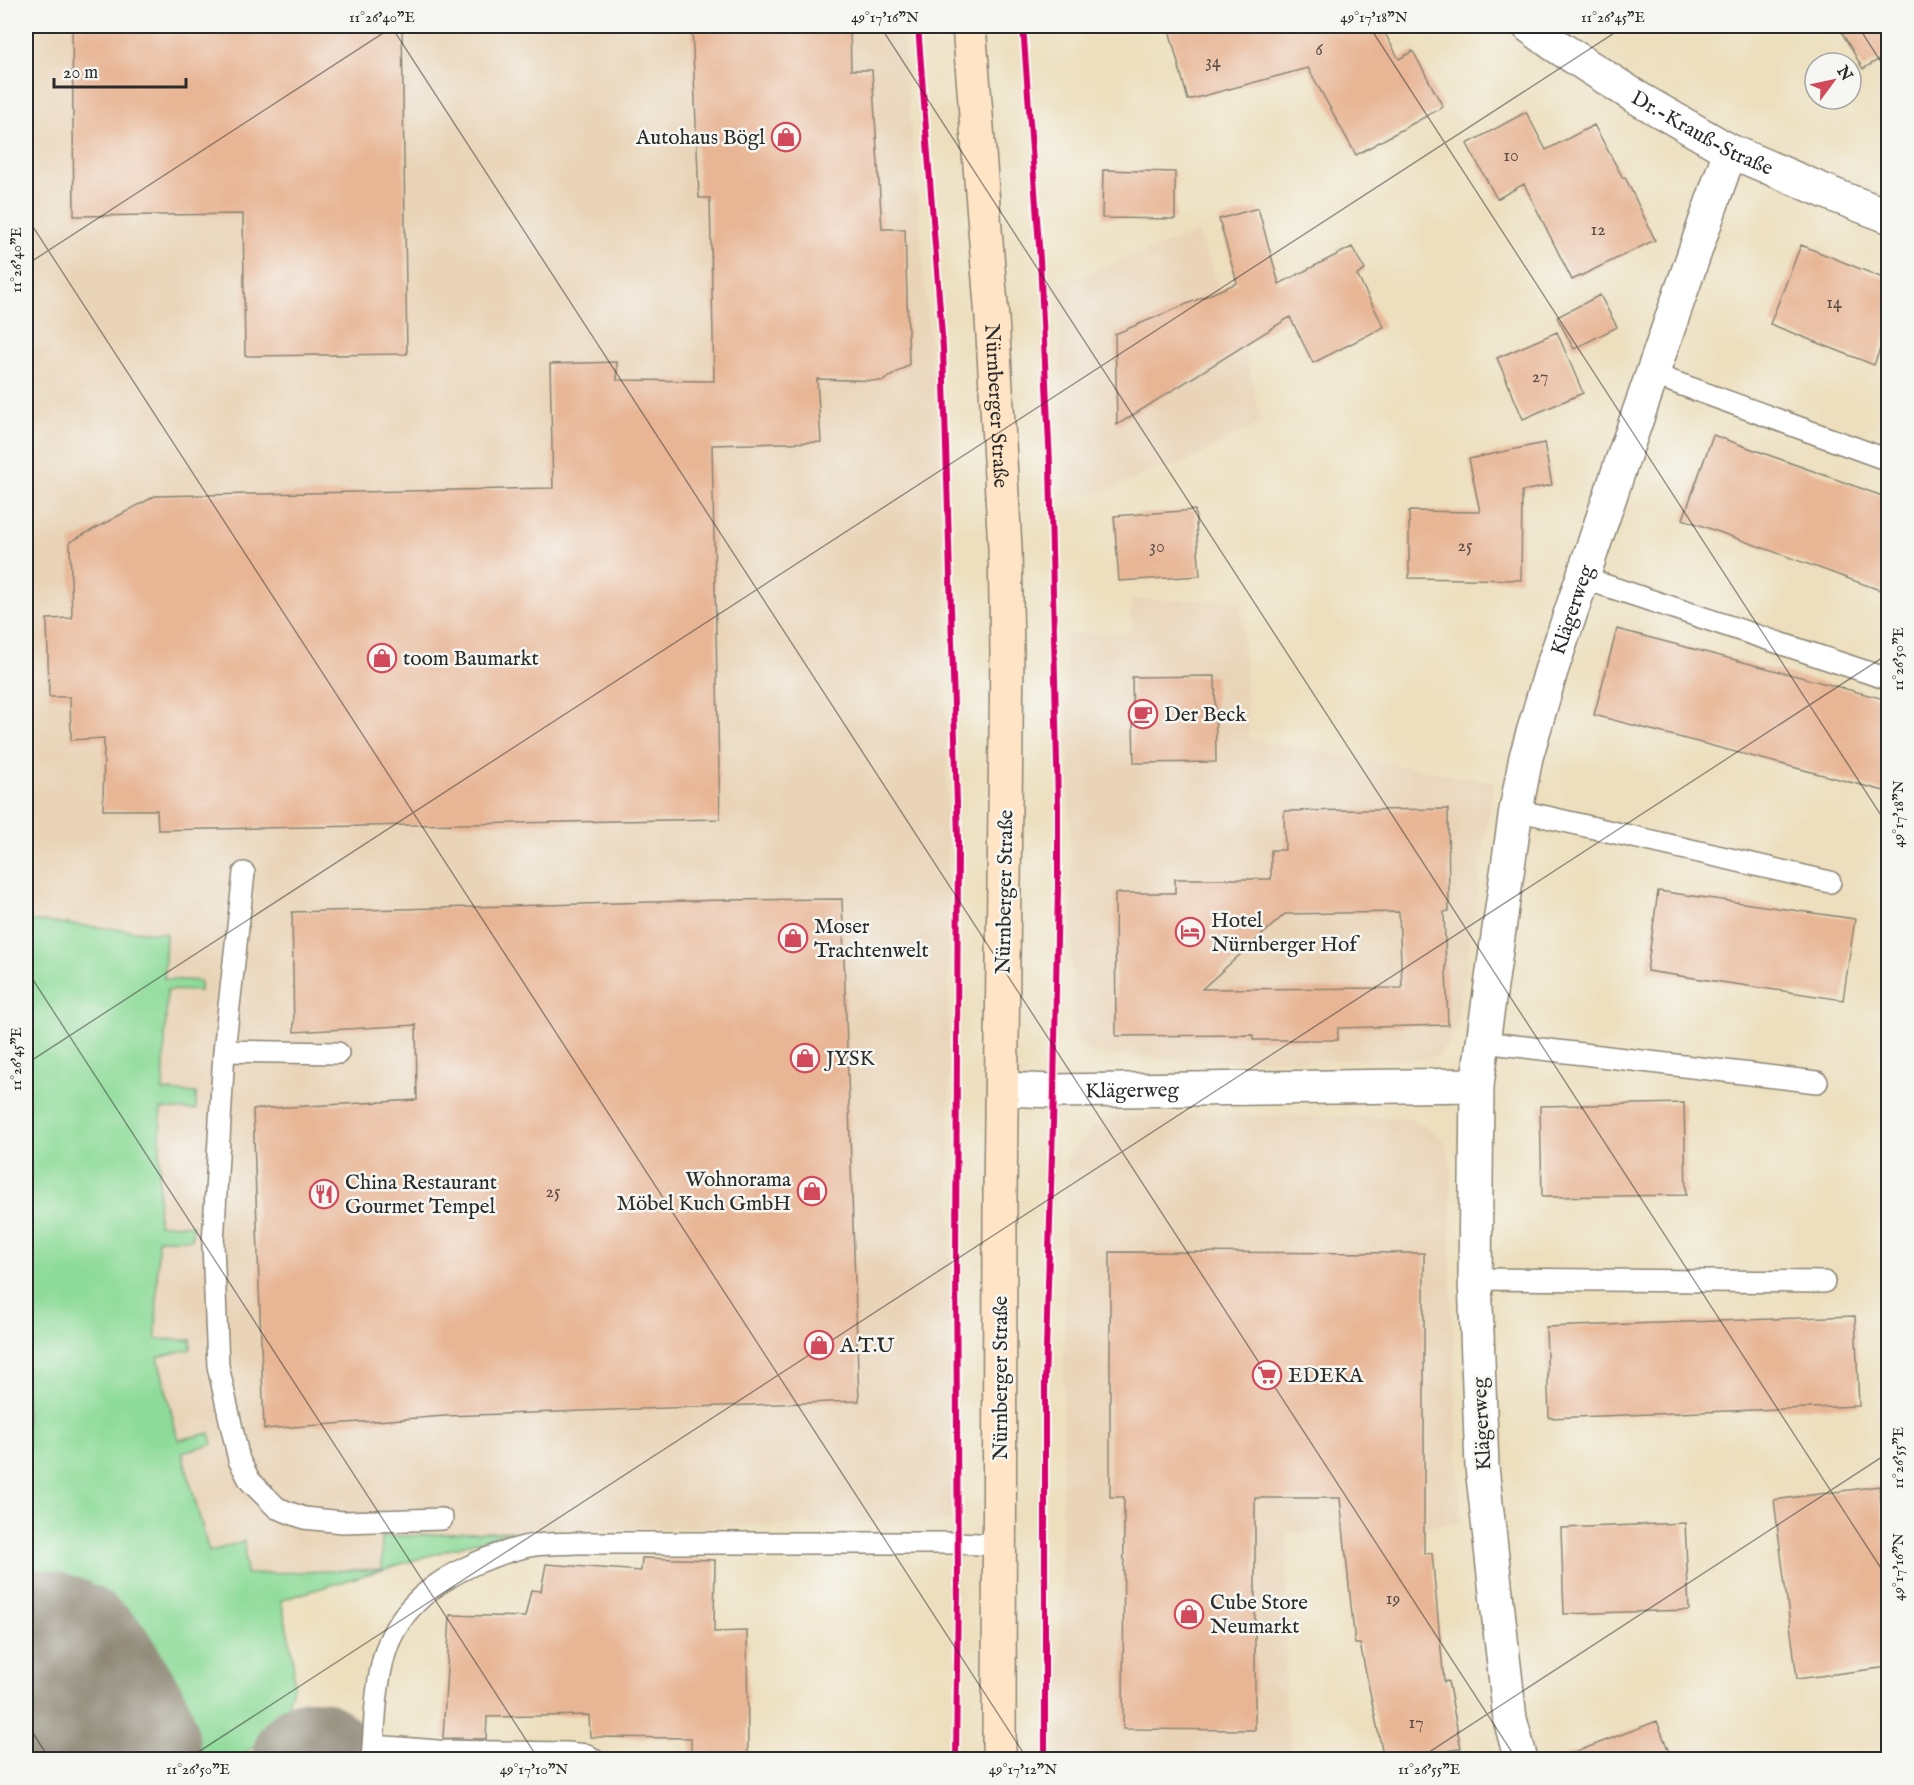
<svg xmlns="http://www.w3.org/2000/svg" width="1914" height="1785" viewBox="0 0 1914 1785" font-family="'IM FELL English',serif">
<style>
.built{fill:#e9d4b8}
.green{fill:#8edb99;stroke:#5c8362;stroke-width:1.5}
.lines{fill:none;stroke-linecap:round;stroke-linejoin:round}
.taxiway{stroke:#8c8574;stroke-width:120}
.runway{stroke:#8c8574;stroke-width:298}
.building{fill:#e8b695;fill-rule:evenodd}
.lane-casing{stroke:#8c8574;stroke-width:24}
.street-casing{stroke:#8c8574;stroke-width:36}
.secondary-casing{stroke:#8c8574;stroke-width:36}
.lane{stroke:#fff;stroke-width:21}
.street{stroke:#fff;stroke-width:33}
.secondary{stroke:#ffe4c6;stroke-width:33}
.cycleway-casing{stroke:#f6f6f2;stroke-width:10}
.cycleway{stroke:#d6006c;stroke-width:6}
.ticks{fill:none;stroke:#2b2b2b;stroke-width:1.5;stroke-opacity:0.45}
.labels{text-anchor:middle;stroke-width:5;stroke-linejoin:round;paint-order:stroke}
.number-label{font-size:18px;fill:#5a4e46}
.street-label{font-size:21px;fill:#2b2b2b;stroke:#f6f6f2}
.poi-label{font-size:21px;fill:#2b2b2b;stroke:#f6f6f2;text-anchor:start}
.neatline{fill:none;stroke:#2b2b2b;stroke-width:2}
.ticks-label{font-size:15px;text-anchor:middle;fill:#2b2b2b}
</style>
<rect width="100%" height="100%" fill="#f6f6f2"/>
<filter id="ink" filterUnits="userSpaceOnUse"><feTurbulence type="fractalNoise" baseFrequency=".0167" numOctaves="2"/><feDisplacementMap in="SourceGraphic" scale="12" xChannelSelector="R" yChannelSelector="G"/><feConvolveMatrix kernelMatrix="1 2 1 2 8 2 1 2 1" color-interpolation-filters="sRGB"/></filter>
<filter id="wash" filterUnits="userSpaceOnUse"><feTurbulence type="fractalNoise" baseFrequency=".008" numOctaves="4" result="noise"/><feDisplacementMap in="SourceGraphic" scale="24" xChannelSelector="R" yChannelSelector="G"/><feGaussianBlur stdDeviation="1.35" result="paint"/><feColorMatrix in="noise" values="0 0 0 0 0 0 0 0 0 0 0 0 0 0 0 0 0 1.4 0 .05"/><feComposite in="paint" operator="in"/></filter>
<g filter="url(#wash)">
<rect width="100%" height="100%" fill="#eddfbd"/>
<path class="built" d="M 26,26 L 902,26 L 939,439 L 946,678 L 952,1522 L 512,1531 L 224,1617 L 151,1342 L 155,933 L 26,920 Z
M 1198,232 L 1247,356 L 1261,423 L 1183,464 L 1151,471 L 1106,492 L 1065,496 L 1058,284 Z
M 1131,600 L 1241,600 L 1249,739 L 1494,782 L 1457,1024 L 1449,1044 L 1438,1056 L 1411,1060 L 1180,1060 L 1096,1054 L 1084,1050 L 1078,1042 L 1072,1025 L 1072,910 L 1065,634 L 1131,632 Z
M 1118,1114 L 1375,1117 L 1411,1119 L 1435,1132 L 1447,1145 L 1451,1166 L 1451,1281 L 1461,1524 L 1288,1533 L 1285,1707 L 1293,1759 L 1059,1760 L 1066,1166 L 1069,1155 L 1099,1122 Z"/>
<path class="green" d="M 26,920 L 155,933 L 166,933 L 164,979 L 200,981 L 200,991 L 167,990 L 163,1091 L 196,1093 L 196,1110 L 161,1109 L 158,1224 L 193,1225 L 192,1239 L 158,1239 L 156,1339 L 191,1340 L 191,1349 L 158,1357 L 178,1440 L 210,1433 L 213,1444 L 182,1452 L 209,1552 L 244,1541 L 246,1574 L 382,1569 L 382,1537 L 512,1531 L 281,1600 L 293,1656 L 294,1684 L 286,1710 L 261,1740 L 238,1759 L 96,1759 L 26,1647 Z"/>
<g class="lines">
<path class="taxiway" d="M 312,1760 L 313,1760"/>
<path class="runway" d="M 26,1717 L 52,1760"/>
</g>
<g id="blocks">
<path class="building" d="M 72,26 L 402,26 L 407,354 L 245,356 L 243,214 L 74,216 Z
M 692,26 L 850,26 L 851,70 L 872,70 L 882,229 L 905,229 L 909,365 L 883,381 L 817,379 L 821,442 L 712,445 L 720,819 L 158,830 L 157,810 L 103,810 L 104,738 L 71,740 L 70,697 L 49,697 L 47,619 L 72,618 L 70,542 L 155,496 L 553,488 L 550,364 L 617,362 L 617,380 L 714,381 L 710,198 L 699,198 Z
M 1168,26 L 1381,26 L 1399,59 L 1413,51 L 1443,107 L 1356,155 L 1308,68 L 1188,100 Z
M 1838,26 L 1888,26 L 1888,54 L 1863,69 Z
M 1526,112 L 1546,150 L 1594,125 L 1623,178 L 1625,177 L 1655,240 L 1572,280 L 1524,184 L 1497,199 L 1467,144 Z
M 1103,170 L 1175,172 L 1175,219 L 1102,218 Z
M 1258,208 L 1279,284 L 1352,247 L 1365,270 L 1357,275 L 1384,327 L 1313,363 L 1290,317 L 1117,425 L 1115,334 L 1237,283 L 1219,219 Z
M 1801,245 L 1888,280 L 1888,328 L 1874,365 L 1770,324 Z
M 1600,295 L 1617,327 L 1574,349 L 1557,317 Z
M 1557,332 L 1583,393 L 1523,419 L 1497,358 Z
M 1713,435 L 1888,498 L 1888,593 L 1683,519 Z
M 1544,443 L 1552,485 L 1522,491 L 1521,580 L 1409,578 L 1409,511 L 1480,512 L 1469,459 Z
M 1195,510 L 1200,576 L 1119,581 L 1114,516 Z
M 1617,629 L 1888,700 L 1888,792 L 1594,715 Z
M 1215,676 L 1216,762 L 1134,763 L 1132,677 Z
M 1448,809 L 1449,911 L 1444,912 L 1448,1025 L 1338,1028 L 1338,1040 L 1253,1040 L 1253,1035 L 1116,1036 L 1115,893 L 1175,893 L 1175,879 L 1271,879 L 1271,850 L 1285,850 L 1284,811 ZM 1399,912 L 1402,988 L 1202,989 L 1285,914 Z
M 1658,891 L 1855,919 L 1843,1000 L 1647,971 Z
M 842,899 L 859,1401 L 445,1416 L 264,1429 L 253,1109 L 417,1100 L 416,1025 L 294,1032 L 292,912 L 724,900 Z
M 1684,1103 L 1686,1195 L 1542,1197 L 1540,1106 Z
M 1110,1252 L 1424,1253 L 1424,1554 L 1432,1553 L 1444,1682 L 1448,1681 L 1461,1748 L 1406,1760 L 1384,1760 L 1360,1644 L 1355,1644 L 1340,1498 L 1255,1498 L 1255,1730 L 1123,1729 L 1124,1497 L 1110,1497 Z
M 1855,1316 L 1859,1406 L 1549,1418 L 1546,1327 Z
M 1879,1486 L 1888,1554 L 1888,1667 L 1797,1679 L 1774,1500 Z
M 1685,1523 L 1689,1610 L 1564,1614 L 1561,1528 Z
M 642,1558 L 715,1560 L 714,1632 L 747,1631 L 748,1760 L 691,1760 L 691,1738 L 590,1737 L 589,1715 L 487,1717 L 486,1739 L 443,1738 L 450,1615 L 525,1617 L 531,1590 L 541,1591 L 546,1564 L 641,1571 Z
M 1657,1721 L 1672,1760 L 1565,1760 L 1565,1756 Z"/>
</g>
</g>
<g filter="url(#ink)">
<use href="#blocks" fill-opacity="0" stroke="#8c8574" stroke-width="1.5"/>
<g class="lines">
<g class="lane-casing">
<path id="lane" d="M 1652,374 L 1888,460
M 1583,578 L 1888,679
M 1516,810 L 1830,882
M 244,873 L 224,1051 L 213,1244 L 218,1366 L 239,1460 L 250,1481 L 277,1508 L 304,1518 L 343,1522 L 442,1519
M 1483,1042 L 1817,1082
M 224,1051 L 338,1053
M 1475,1279 L 1824,1282
M 373,1746 L 438,1751 L 567,1753 L 587,1755 L 594,1760
M 372,1760 C 375,1724 375,1684 386,1650 C 405,1591 469,1561 524,1547 C 540,1543 559,1544 575,1543 L 957,1543 L 1001,1545"/>
</g>
<g class="street-casing">
<g id="street">
<path id="s1" d="M 1529,26 L 1552,43 L 1636,97 L 1730,151 L 1836,196 L 1888,216"/>
<path id="s2" d="M 1003,1089 L 1054,1091 L 1477,1085"/>
<path id="s3" d="M 1521,1760 L 1510,1719 L 1482,1467 L 1475,1279 L 1477,1085 L 1483,1042 L 1516,810 L 1526,757 L 1551,671 L 1621,464 L 1730,151"/>
</g>
</g>
<g class="secondary-casing">
<g id="secondary">
<path id="s4" d="M 969,26 L 992,318 L 1005,548 L 1007,653 L 1000,1194 L 999,1760"/>
</g>
</g>
<use href="#lane" class="lane"/>
<use href="#street" class="street"/>
<use href="#secondary" class="secondary"/>
<g class="cycleway-casing">
<path id="cycleway" d="M 918,26 L 943,348 L 958,838 L 956,1263 L 958,1583 L 956,1760
M 1023,26 L 1040,260 L 1050,465 L 1058,806 L 1058,886 L 1054,1091 L 1045,1382 L 1045,1760"/>
</g>
<use href="#cycleway" class="cycleway"/>
</g>
</g>
<path class="ticks" d="M 391,26 L 1517,1760M 880,26 L 1888,1579M 1369,26 L 1888,826M 1858,26 L 1888,73M 26,216 L 1028,1760M 26,265 L 394,26M 26,969 L 539,1760M 26,1064 L 1625,26M 26,1722 L 50,1760M 186,1760 L 1888,654M 1417,1760 L 1888,1453"/>
<defs>
<g id="shop-ring" transform="scale(1.5)"><circle r="9.5" fill="#f6f6f2" stroke="#d1495b" stroke-width="1.5"/><path d="M-5-2.5h2.3a2.7 3.5 0 0 1 5.4 0H5L5.5 6h-11ZM-1.5-2.5h3a1.5 2.3 0 0 0-3 0Z" fill="#d1495b"/></g>
<g id="cafe-ring" transform="scale(1.5)"><circle r="9.5" fill="#f6f6f2" stroke="#d1495b" stroke-width="1.5"/><path d="M-5.5-4.5H6V0H3Q3 3.5 0 3.5H-2.5Q-5.5 3.5-5.5 0ZM3-3.2v2h1.7v-2ZM-6 4.5H4V6H-6Z" fill="#d1495b"/></g>
<g id="hotel-ring" transform="scale(1.5)"><circle r="9.5" fill="#f6f6f2" stroke="#d1495b" stroke-width="1.5"/><path d="M-6-4.5h1.5V1H6V5H4.5V3h-9V5H-6ZM-4 0a1.8 1.8 0 1 1 3.6 0ZM.5 0V-2.5h3Q6-2.5 6 0Z" fill="#d1495b"/></g>
<g id="restaurant-ring" transform="scale(1.5)"><circle r="9.5" fill="#f6f6f2" stroke="#d1495b" stroke-width="1.5"/><path d="M-5-6h1v4h1v-4h1v4h1v-4h1v5L-1.5 .5V6h-2V.5L-5-1ZM5-6V6H3V1.5H1.5Q1.5-4 5-6Z" fill="#d1495b"/></g>
<g id="supermarket-ring" transform="scale(1.5)"><circle r="9.5" fill="#f6f6f2" stroke="#d1495b" stroke-width="1.5"/><path d="M-6-5.5h2.5l.6 2H6L4.5 2H-2.5L-4.4-4H-6ZM-1.5 3.2a1.3 1.3 0 1 0 .1 0ZM3 3.2a1.3 1.3 0 1 0 .1 0Z" fill="#d1495b"/></g>
</defs>
<g fill-rule="evenodd">
<use href="#shop-ring" x="786" y="137"/>
<use href="#shop-ring" x="382" y="658"/>
<use href="#cafe-ring" x="1143" y="714"/>
<use href="#hotel-ring" x="1190" y="932"/>
<use href="#shop-ring" x="793" y="938"/>
<use href="#shop-ring" x="805" y="1058"/>
<use href="#shop-ring" x="812" y="1191"/>
<use href="#restaurant-ring" x="324" y="1194"/>
<use href="#shop-ring" x="819" y="1345"/>
<use href="#supermarket-ring" x="1267" y="1375"/>
<use href="#shop-ring" x="1189" y="1614"/>
</g>
<g class="labels">
<g class="number-label">
<text x="1319" y="55">6</text>
<text x="1213" y="67">34</text>
<text x="1511" y="161">10</text>
<text x="1598" y="235">12</text>
<text x="1834" y="308">14</text>
<text x="1540" y="382">27</text>
<text x="1465" y="551">25</text>
<text x="1157" y="552">30</text>
<text x="553" y="1197">25</text>
<text x="1393" y="1604">19</text>
<text x="1416" y="1728">17</text>
</g>
<g class="street-label">
<text dy="7" stroke="none"><textPath href="#s1" startOffset="204">Dr.-Krauß-Straße</textPath></text>
<text dy="7" stroke="none"><textPath href="#s4" startOffset="381">Nürnberger Straße</textPath></text>
<text dy="7" stroke="none"><textPath href="#s3" startOffset="1164">Klägerweg</textPath></text>
<text transform="translate(1004 892) rotate(-89)" y="7">Nürnberger Straße</text>
<text dy="7" stroke="none"><textPath href="#s2" startOffset="129">Klägerweg</textPath></text>
<text transform="translate(1000 1378) rotate(-90)" y="7">Nürnberger Straße</text>
<text transform="translate(1481 1424) rotate(-93)" y="7">Klägerweg</text>
</g>
<g class="poi-label">
<text x="765" y="144" text-anchor="end">Autohaus Bögl</text>
<text x="403" y="665">toom Baumarkt</text>
<text x="1164" y="721">Der Beck</text>
<text x="1211" y="927">Hotel<tspan x="1211" dy="24">Nürnberger Hof</tspan></text>
<text x="814" y="933">Moser<tspan x="814" dy="24">Trachtenwelt</tspan></text>
<text x="826" y="1065">JYSK</text>
<text x="791" y="1186" text-anchor="end">Wohnorama<tspan x="791" dy="24">Möbel Kuch GmbH</tspan></text>
<text x="345" y="1189">China Restaurant<tspan x="345" dy="24">Gourmet Tempel</tspan></text>
<text x="840" y="1352">A.T.U</text>
<text x="1288" y="1382">EDEKA</text>
<text x="1210" y="1609">Cube Store<tspan x="1210" dy="24">Neumarkt</tspan></text>
</g>
</g>
<rect width="1914" height="1785" fill="none" stroke="#f6f6f2" stroke-width="66"/>
<g transform="translate(1833 81) rotate(57)"><circle r="28" fill="#f6f6f2" stroke="#a5a5a2" stroke-width="1.5"/>
<path d="M0-4.5L10 22L0 15L-10 22Z" fill="#d1495b"/>
<text y="-9" font-size="16" font-weight="bold" text-anchor="middle" fill="#2b2b2b">N</text>
</g>
<path d="M54 78v9h132v-9" fill="none" stroke="#2b2b2b" stroke-width="3"/>
<text x="63" y="78" font-size="18" fill="#2b2b2b" stroke="#f6f6f2" stroke-width="4.5" paint-order="stroke">20 m</text>
<rect x="33" y="33" width="1848" height="1719" class="neatline"/>
<g class="ticks-label">
<text x="382" y="22">11°26'40"E</text>
<text x="885" y="22">49°17'16"N</text>
<text x="1374" y="22">49°17'18"N</text>
<text x="1613" y="22">11°26'45"E</text>
<text transform="translate(16 260) rotate(-90)" y="5">11°26'40"E</text>
<text transform="translate(1898 659) rotate(-90)" y="5">11°26'50"E</text>
<text transform="translate(1898 814) rotate(-90)" y="5">49°17'18"N</text>
<text transform="translate(16 1059) rotate(-90)" y="5">11°26'45"E</text>
<text transform="translate(1898 1458) rotate(-90)" y="5">11°26'55"E</text>
<text transform="translate(1898 1567) rotate(-90)" y="5">49°17'16"N</text>
<text x="198" y="1774">11°26'50"E</text>
<text x="534" y="1774">49°17'10"N</text>
<text x="1023" y="1774">49°17'12"N</text>
<text x="1429" y="1774">11°26'55"E</text>
</g>
</svg>
